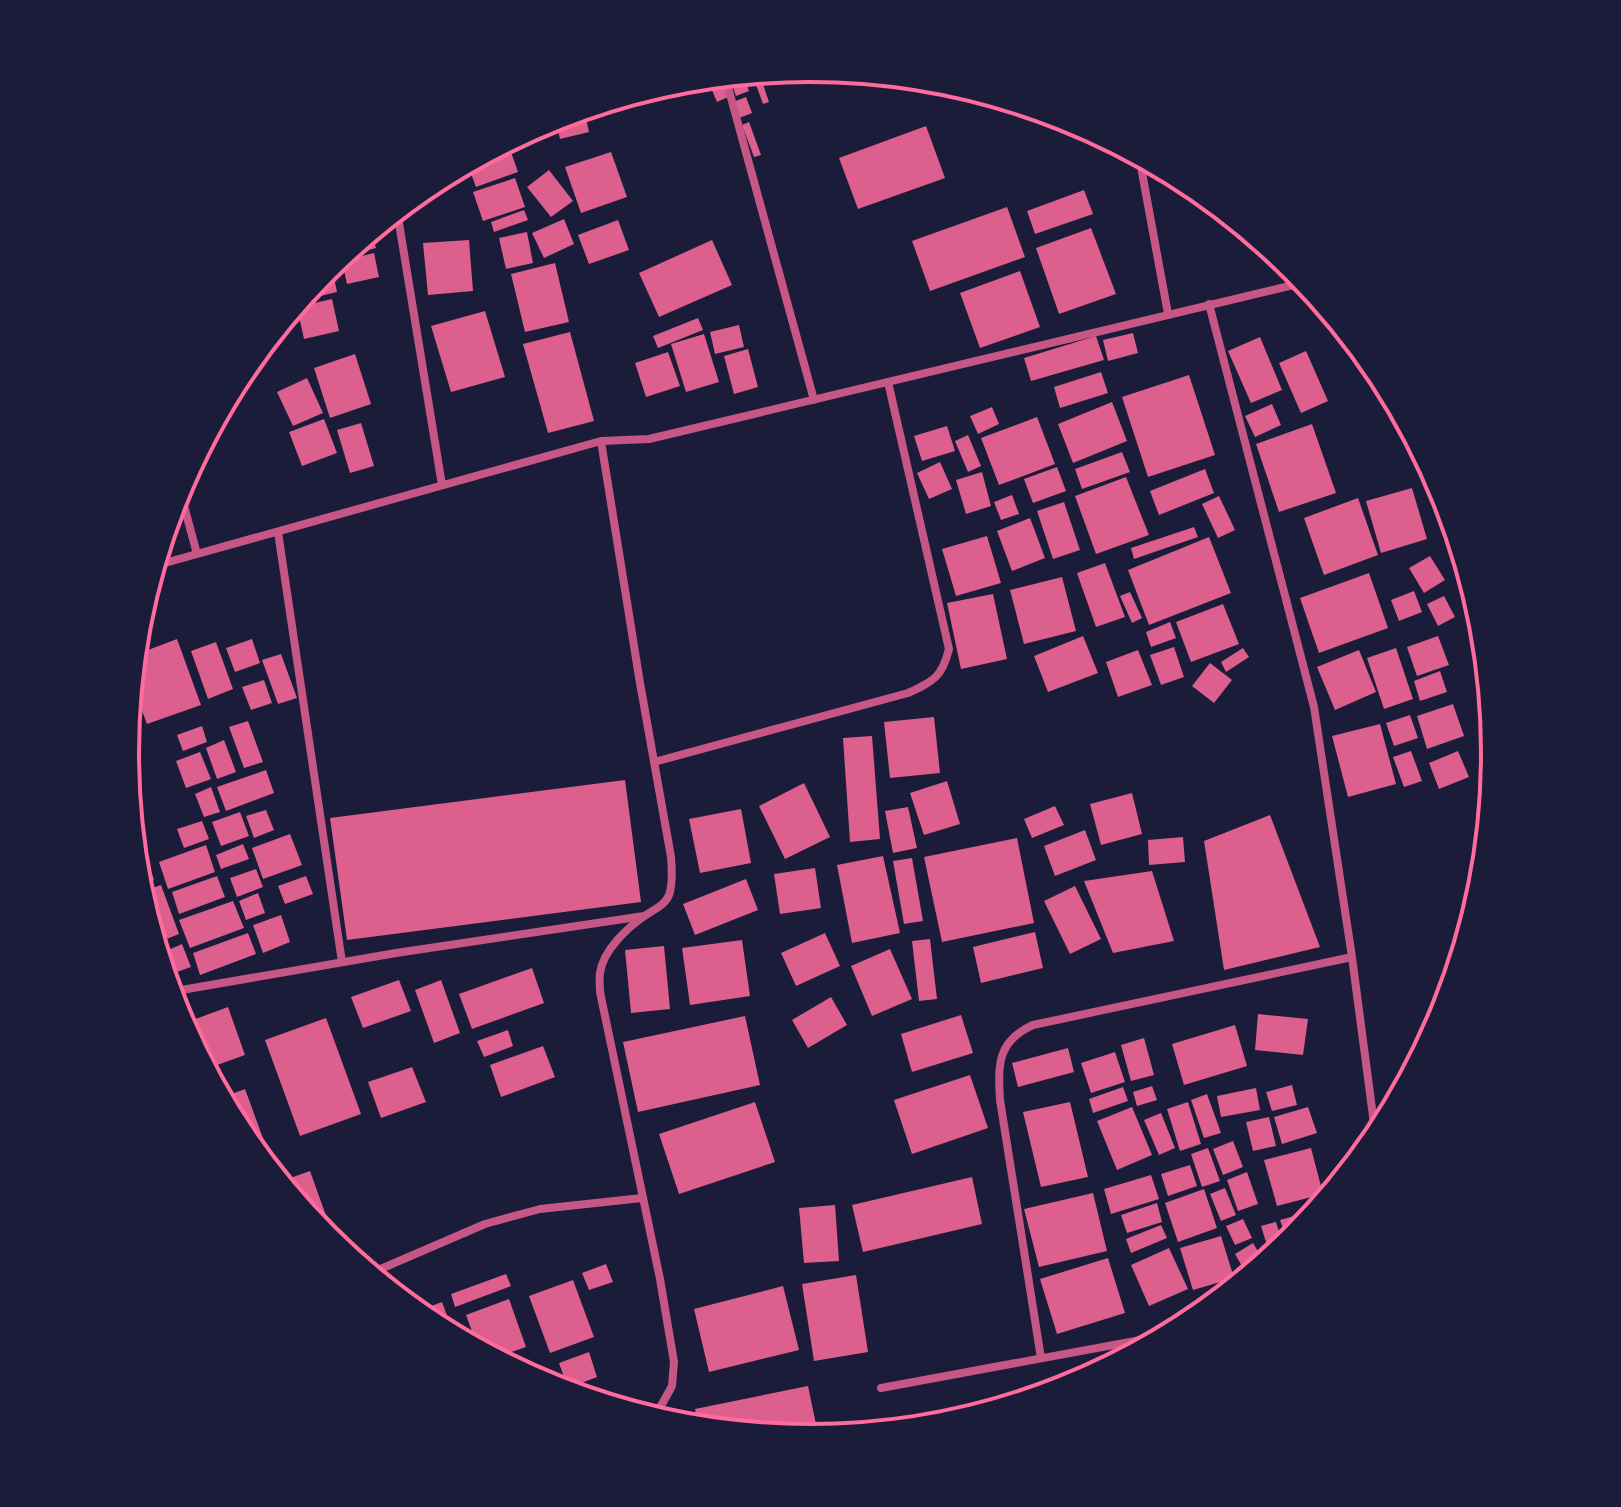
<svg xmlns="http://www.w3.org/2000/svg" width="1621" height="1507" viewBox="0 0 1621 1507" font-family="'Space Grotesk',sans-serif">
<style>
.building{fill:#dd5f8e}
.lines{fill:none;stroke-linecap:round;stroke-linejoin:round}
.minor{stroke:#c65784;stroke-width:8}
.rim{fill:none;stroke:#ff6b9d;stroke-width:4}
</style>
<rect width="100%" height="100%" fill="#1b1b3a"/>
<path class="building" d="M 743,75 L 749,91 L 736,96 L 729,76 Z
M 705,78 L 707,84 L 692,89 L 689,82 L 666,90 L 664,85 L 677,81 Z
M 721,79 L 728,97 L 717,102 L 709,83 Z
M 762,81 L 769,102 L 763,104 L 755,82 Z
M 746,97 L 752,113 L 739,118 L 733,102 Z
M 584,109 L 589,132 L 560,139 L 555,118 Z
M 749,122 L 761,155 L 754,157 L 742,125 Z
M 926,126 L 945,178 L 858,209 L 839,158 Z
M 521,135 L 524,146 L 481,157 L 481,156 Z
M 511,152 L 518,172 L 476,187 L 469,168 Z
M 611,152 L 627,197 L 581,213 L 565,167 Z
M 549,170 L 573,201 L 551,217 L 527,187 Z
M 515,178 L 525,207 L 483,221 L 473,192 Z
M 1084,190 L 1093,214 L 1035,234 L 1027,211 Z
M 1007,207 L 1025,257 L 930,291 L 912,241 Z
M 524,210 L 528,220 L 494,232 L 491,222 Z
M 564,219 L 574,244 L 544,258 L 532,233 Z
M 618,220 L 629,250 L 589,264 L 578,235 Z
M 1091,228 L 1116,294 L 1059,314 L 1036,248 Z
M 371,232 L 376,248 L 337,259 Z
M 527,232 L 533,263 L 506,269 L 499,238 Z
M 469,240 L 473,291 L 428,295 L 423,243 Z
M 712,240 L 732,285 L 659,317 L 639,273 Z
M 374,253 L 379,277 L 347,284 L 342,261 Z
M 555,263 L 569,322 L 525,332 L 511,274 Z
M 1020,271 L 1040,327 L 980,348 L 960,293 Z
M 335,282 L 337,292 L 299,301 L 310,289 Z
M 332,299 L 339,331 L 304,339 L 297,307 Z
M 485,311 L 505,377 L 451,392 L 431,326 Z
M 698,318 L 703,330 L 658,348 L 653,336 Z
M 739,325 L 744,347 L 715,354 L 710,332 Z
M 570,332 L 594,421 L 548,433 L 523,344 Z
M 1133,333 L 1138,353 L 1108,361 L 1103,340 Z
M 704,334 L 719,382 L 686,392 L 671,344 Z
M 1096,336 L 1104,360 L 1031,381 L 1024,358 Z
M 1260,337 L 1282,390 L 1251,403 L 1228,351 Z
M 748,349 L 758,387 L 734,394 L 724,356 Z
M 1306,351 L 1328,401 L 1301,413 L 1279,363 Z
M 668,352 L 680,386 L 646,397 L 635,363 Z
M 355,354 L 371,404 L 330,418 L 314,368 Z
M 1101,372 L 1108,393 L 1060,408 L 1054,387 Z
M 1189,375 L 1215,455 L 1148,477 L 1122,397 Z
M 307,378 L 323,413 L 293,426 L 277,392 Z
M 1112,402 L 1127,441 L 1073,463 L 1058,424 Z
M 1272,404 L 1281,425 L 1255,437 L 1245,416 Z
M 992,407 L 999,424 L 978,434 L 970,416 Z
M 1037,417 L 1055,464 L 999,485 L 981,438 Z
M 324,419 L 337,453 L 302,466 L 289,432 Z
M 361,423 L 374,466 L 350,473 L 337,430 Z
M 1312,424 L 1336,493 L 1279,512 L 1256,444 Z
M 947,426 L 955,451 L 922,461 L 914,436 Z
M 968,435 L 981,466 L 968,472 L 955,441 Z
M 1122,452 L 1130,472 L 1082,489 L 1075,469 Z
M 940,462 L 952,489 L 929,499 L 917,473 Z
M 1057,467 L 1066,491 L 1033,503 L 1024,479 Z
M 1205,469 L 1214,493 L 1159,515 L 1150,491 Z
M 982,472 L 991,506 L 966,514 L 956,480 Z
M 1126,477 L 1149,535 L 1096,554 L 1075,496 Z
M 1412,488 L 1427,539 L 1381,553 L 1366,501 Z
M 1012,495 L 1019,514 L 1001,520 L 994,502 Z
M 1219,496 L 1235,530 L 1218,538 L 1202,504 Z
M 1358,498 L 1378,555 L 1324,575 L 1304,518 Z
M 1064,502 L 1080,550 L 1053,559 L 1037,511 Z
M 1030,518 L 1045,558 L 1012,571 L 997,531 Z
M 1194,527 L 1198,537 L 1134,559 L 1131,548 Z
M 987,536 L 1001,583 L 956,596 L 942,549 Z
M 1209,537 L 1231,593 L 1149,625 L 1128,570 Z
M 1430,556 L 1445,580 L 1424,593 L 1409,568 Z
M 1105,563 L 1125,617 L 1096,627 L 1077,573 Z
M 1369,573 L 1388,628 L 1319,653 L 1300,598 Z
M 1062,577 L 1076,631 L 1024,644 L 1010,590 Z
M 1414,591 L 1422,612 L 1399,621 L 1391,600 Z
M 1130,592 L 1142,618 L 1132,623 L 1120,596 Z
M 993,594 L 1007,659 L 961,669 L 947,603 Z
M 1444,596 L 1455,617 L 1438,626 L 1427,604 Z
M 1223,604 L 1239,644 L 1191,662 L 1176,622 Z
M 1170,622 L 1176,638 L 1151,647 L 1146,632 Z
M 1083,636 L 1098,673 L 1048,692 L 1034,656 Z
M 1438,636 L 1449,665 L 1417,676 L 1407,647 Z
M 177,639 L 201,705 L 147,724 L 132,684 L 135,655 Z
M 252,639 L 260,663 L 235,672 L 226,648 Z
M 216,642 L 233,689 L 208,699 L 191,651 Z
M 1174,647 L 1184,677 L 1161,685 L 1150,655 Z
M 1243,648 L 1249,657 L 1226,672 L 1221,662 Z
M 1396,648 L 1413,699 L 1384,709 L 1367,658 Z
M 1138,650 L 1152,685 L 1118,697 L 1106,662 Z
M 1359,650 L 1376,692 L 1335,710 L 1317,667 Z
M 281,654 L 297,698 L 278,704 L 262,660 Z
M 1210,663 L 1232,680 L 1214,703 L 1192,686 Z
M 1440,671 L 1447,692 L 1420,701 L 1414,681 Z
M 264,680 L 272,703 L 251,710 L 242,687 Z
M 1453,704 L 1464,736 L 1427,749 L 1417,716 Z
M 130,705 L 138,727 L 130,730 L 128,724 Z
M 1410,715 L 1418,738 L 1394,746 L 1386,723 Z
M 934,717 L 940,773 L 890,778 L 884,722 Z
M 248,721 L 263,762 L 244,768 L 229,727 Z
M 1380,724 L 1396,784 L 1348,797 L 1332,736 Z
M 202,726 L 207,742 L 183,751 L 177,735 Z
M 872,736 L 880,839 L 850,842 L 843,738 Z
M 224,740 L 236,772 L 217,779 L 206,748 Z
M 1411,751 L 1422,781 L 1404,787 L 1393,757 Z
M 1458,751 L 1469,777 L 1439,789 L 1429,763 Z
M 200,752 L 211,779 L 186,788 L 176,761 Z
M 266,770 L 274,793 L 226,811 L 217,787 Z
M 625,780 L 641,902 L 347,940 L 330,818 Z
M 947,781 L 960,824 L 924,835 L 910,793 Z
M 804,783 L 830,837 L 785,859 L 759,806 Z
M 211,787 L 220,812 L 204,817 L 195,794 Z
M 1132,793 L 1142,834 L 1101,845 L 1090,804 Z
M 1055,806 L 1064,825 L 1032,838 L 1024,819 Z
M 908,807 L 917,848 L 893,853 L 885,811 Z
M 741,809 L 751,863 L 700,873 L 689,819 Z
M 266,810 L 274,830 L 254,838 L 246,816 Z
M 240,812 L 249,836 L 221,846 L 212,822 Z
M 1270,815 L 1320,947 L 1224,970 L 1204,841 Z
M 202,821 L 209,839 L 184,848 L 177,829 Z
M 1085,830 L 1096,860 L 1055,876 L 1044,846 Z
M 290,834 L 302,865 L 263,879 L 252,848 Z
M 1183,837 L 1185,862 L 1149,865 L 1148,840 Z
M 1017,838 L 1034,923 L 942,942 L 924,857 Z
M 243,844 L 249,859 L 221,869 L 216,855 Z
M 206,845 L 215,872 L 168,889 L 159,862 Z
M 883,856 L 900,933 L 852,943 L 837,865 Z
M 912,858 L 923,921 L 904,924 L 893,861 Z
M 147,860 L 154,880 L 142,884 L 136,865 Z
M 815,868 L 821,908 L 780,914 L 774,874 Z
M 256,869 L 263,887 L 237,897 L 230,878 Z
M 1152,871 L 1174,941 L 1113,953 L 1084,881 Z
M 217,876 L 225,897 L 179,914 L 172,892 Z
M 306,876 L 313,894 L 285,904 L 278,886 Z
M 746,879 L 758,910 L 695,935 L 683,904 Z
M 161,885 L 179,934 L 164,940 L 146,890 Z
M 1075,886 L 1101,939 L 1070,954 L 1044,901 Z
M 258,893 L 265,913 L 246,920 L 239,901 Z
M 233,901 L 244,928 L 190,948 L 179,920 Z
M 148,908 L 163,950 L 158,952 L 145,909 Z
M 281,915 L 290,942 L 263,953 L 253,925 Z
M 1035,932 L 1043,968 L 981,983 L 973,947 Z
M 248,933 L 256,954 L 200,975 L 193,953 Z
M 825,933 L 840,966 L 796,986 L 781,953 Z
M 930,939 L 937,999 L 919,1001 L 912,941 Z
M 742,940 L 750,996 L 690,1005 L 682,948 Z
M 182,944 L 191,967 L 174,973 L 166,951 Z
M 664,946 L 670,1009 L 631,1013 L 625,950 Z
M 890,949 L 912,999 L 872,1016 L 851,966 Z
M 532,968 L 544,1003 L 472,1029 L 459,994 Z
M 399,980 L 411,1011 L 363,1028 L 351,997 Z
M 441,980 L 460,1033 L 434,1043 L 415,990 Z
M 831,997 L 847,1025 L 808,1048 L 792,1020 Z
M 228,1007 L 245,1055 L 206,1069 L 182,1024 Z
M 1258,1014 L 1308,1019 L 1303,1055 L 1255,1050 Z
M 961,1015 L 973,1053 L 912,1072 L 901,1034 Z
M 745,1016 L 760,1085 L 638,1112 L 623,1042 Z
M 326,1018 L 361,1114 L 300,1136 L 265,1040 Z
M 1235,1025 L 1247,1066 L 1184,1085 L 1172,1044 Z
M 508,1030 L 513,1046 L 484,1057 L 477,1041 Z
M 1144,1038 L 1154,1075 L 1131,1081 L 1121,1045 Z
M 543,1046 L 555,1077 L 501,1097 L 490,1065 Z
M 1068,1048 L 1074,1072 L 1018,1087 L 1012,1063 Z
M 1115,1052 L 1125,1082 L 1091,1093 L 1081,1063 Z
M 412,1067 L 426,1102 L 381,1118 L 368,1082 Z
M 970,1075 L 988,1128 L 912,1154 L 894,1100 Z
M 1292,1085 L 1297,1105 L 1272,1111 L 1266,1092 Z
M 1152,1086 L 1157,1100 L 1137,1106 L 1133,1092 Z
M 1123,1087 L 1128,1101 L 1093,1113 L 1089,1099 Z
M 1256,1088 L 1260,1110 L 1221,1117 L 1217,1096 Z
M 245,1089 L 264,1141 L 250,1146 L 240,1134 L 221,1098 Z
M 1207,1094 L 1221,1133 L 1204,1138 L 1191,1100 Z
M 755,1102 L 775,1162 L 679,1194 L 659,1134 Z
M 1070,1102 L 1088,1177 L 1041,1187 L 1023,1112 Z
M 1188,1102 L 1201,1144 L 1180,1151 L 1167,1109 Z
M 1132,1107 L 1152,1155 L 1117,1170 L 1097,1121 Z
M 1308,1107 L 1317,1133 L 1282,1144 L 1274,1117 Z
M 1161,1113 L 1175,1148 L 1159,1155 L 1144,1120 Z
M 1269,1117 L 1276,1146 L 1253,1151 L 1246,1122 Z
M 1233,1141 L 1243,1167 L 1223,1175 L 1213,1149 Z
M 1208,1148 L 1220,1181 L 1202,1187 L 1191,1154 Z
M 1311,1148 L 1323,1194 L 1277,1206 L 1264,1160 Z
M 1190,1165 L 1197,1186 L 1168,1196 L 1161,1174 Z
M 310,1171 L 338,1249 L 325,1238 L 279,1182 Z
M 1247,1172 L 1258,1204 L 1238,1211 L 1227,1180 Z
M 1151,1175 L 1159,1199 L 1111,1214 L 1104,1189 Z
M 972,1177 L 982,1224 L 863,1252 L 852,1205 Z
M 1225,1188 L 1236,1215 L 1221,1221 L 1210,1194 Z
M 1204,1189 L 1217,1228 L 1178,1242 L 1165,1203 Z
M 1093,1193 L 1107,1251 L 1039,1267 L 1024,1209 Z
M 1157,1203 L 1162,1222 L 1127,1233 L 1121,1215 Z
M 835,1205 L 839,1261 L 804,1263 L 799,1208 Z
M 1320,1209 L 1295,1239 L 1288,1244 L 1280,1220 Z
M 1243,1219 L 1252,1238 L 1235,1245 L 1226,1226 Z
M 1276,1222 L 1284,1248 L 1271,1258 L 1261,1226 Z
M 1161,1225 L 1167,1238 L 1131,1253 L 1126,1239 Z
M 1221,1236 L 1234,1278 L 1193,1290 L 1180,1248 Z
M 1253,1243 L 1265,1263 L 1247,1275 L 1235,1254 Z
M 1169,1248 L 1188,1289 L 1149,1306 L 1131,1265 Z
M 1108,1258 L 1125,1313 L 1057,1334 L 1040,1279 Z
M 606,1264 L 613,1282 L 589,1290 L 582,1273 Z
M 506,1274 L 511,1286 L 455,1307 L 451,1294 Z
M 856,1275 L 868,1352 L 814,1361 L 802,1284 Z
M 573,1280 L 594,1337 L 550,1353 L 529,1296 Z
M 783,1286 L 799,1350 L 709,1372 L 694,1309 Z
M 509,1299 L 526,1347 L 494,1358 L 479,1350 L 466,1315 Z
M 442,1302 L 455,1337 L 429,1323 L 415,1312 Z
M 589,1352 L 597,1377 L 568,1388 L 559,1363 Z
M 808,1386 L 817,1429 L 781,1436 L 699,1428 L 695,1409 Z
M 624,1397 L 629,1411 L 604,1404 Z"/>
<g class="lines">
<path class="minor" d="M 725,76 L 814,400
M 1139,156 L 1168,314
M 397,211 L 442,485
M 1209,304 L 1314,707 L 1352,957 L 1376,1139
M 601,441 L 640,683 L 671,857 C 672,869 673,884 669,895 C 665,905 655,909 646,915 C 628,927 603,950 600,973 C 599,979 600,986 600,992 L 660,1279 L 674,1362 L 672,1386 L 661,1406 L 647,1417
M 179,487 L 197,554
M 278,532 L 342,962
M 154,566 L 601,441 L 649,439 L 1306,282
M 654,762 L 908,693 C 934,681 942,677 949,649 L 888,382
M 170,992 L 396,953 L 644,916
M 369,1274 L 485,1224 L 540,1209 L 642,1198
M 1041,1358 L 1000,1100 C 998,1065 997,1041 1033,1025 L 1352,957
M 881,1388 L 1173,1334"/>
</g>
<path d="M0 0H1621V1507H0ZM139 753a671 671 0 1 1 1342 0a671 671 0 1 1-1342 0Z" fill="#1b1b3a" fill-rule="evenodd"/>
<path class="rim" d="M139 753a671 671 0 1 1 1342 0a671 671 0 1 1-1342 0Z"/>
</svg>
